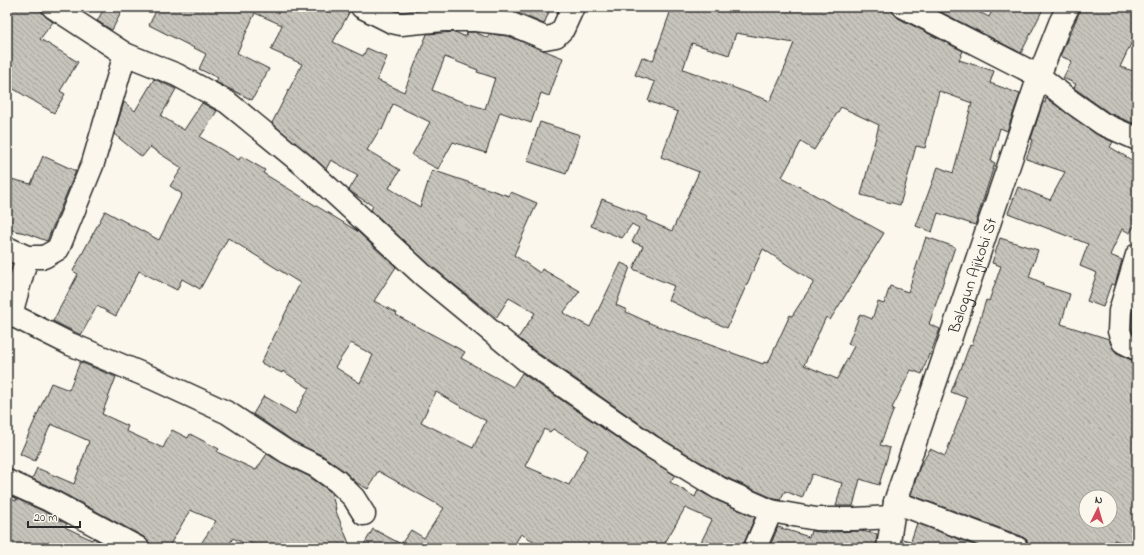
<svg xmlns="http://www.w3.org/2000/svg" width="1144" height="555" viewBox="0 0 1144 555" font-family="'Indie Flower',sans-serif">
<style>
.building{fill:url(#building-back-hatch);stroke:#2b2b2b;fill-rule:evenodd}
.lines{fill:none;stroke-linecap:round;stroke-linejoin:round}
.minor-casing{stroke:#2b2b2b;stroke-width:25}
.minor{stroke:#fbf7ec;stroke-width:22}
.labels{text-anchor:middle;stroke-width:4;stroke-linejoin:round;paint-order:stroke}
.street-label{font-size:16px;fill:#2b2b2b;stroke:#fbf7ec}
</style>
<defs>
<pattern id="building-back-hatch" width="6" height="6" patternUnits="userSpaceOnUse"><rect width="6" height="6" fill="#c7c4bc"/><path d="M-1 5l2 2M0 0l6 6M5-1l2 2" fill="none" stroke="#a29f99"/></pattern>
</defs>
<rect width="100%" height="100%" fill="#fbf7ec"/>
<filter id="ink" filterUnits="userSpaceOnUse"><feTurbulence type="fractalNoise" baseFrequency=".025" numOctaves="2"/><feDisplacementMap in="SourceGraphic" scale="8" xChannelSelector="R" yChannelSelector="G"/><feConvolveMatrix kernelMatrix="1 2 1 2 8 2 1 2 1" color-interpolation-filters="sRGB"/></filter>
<g filter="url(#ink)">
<path class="building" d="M 7,7 L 35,7 L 42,12 L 46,17 L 53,22 L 40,39 L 78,62 L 60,91 L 65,94 L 54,113 L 7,85 Z
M 105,7 L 124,7 L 112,30 L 97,21 Z
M 158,7 L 350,7 L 350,11 L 333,42 L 363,56 L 367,48 L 387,57 L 377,80 L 404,92 L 427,34 L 455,32 L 466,37 L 467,32 L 475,32 L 488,38 L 489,34 L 508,36 L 563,58 L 549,96 L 541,93 L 531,123 L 500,112 L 486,153 L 453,142 L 438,169 L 412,155 L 430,122 L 393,104 L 382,130 L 380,129 L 367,150 L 400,170 L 389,188 L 420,207 L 432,170 L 509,196 L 511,192 L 537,203 L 514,255 L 540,273 L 542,269 L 580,291 L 563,313 L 590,327 L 621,263 L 630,267 L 616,305 L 627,310 L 626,312 L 652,324 L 763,364 L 764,362 L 768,363 L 790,315 L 792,316 L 814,282 L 763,249 L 727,328 L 668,300 L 674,286 L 633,269 L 643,246 L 632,242 L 639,228 L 632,224 L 622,238 L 591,226 L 602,199 L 648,217 L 646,220 L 672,231 L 699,172 L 661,157 L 678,112 L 648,101 L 655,82 L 635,75 L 642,57 L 653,61 L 672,7 L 892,7 L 893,13 L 898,18 L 963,51 L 959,60 L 994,71 L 990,83 L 1020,94 L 1007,131 L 1000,128 L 991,161 L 995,163 L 975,225 L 938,213 L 932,232 L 916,226 L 938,167 L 953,173 L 972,103 L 939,91 L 925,148 L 916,146 L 900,205 L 861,195 L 879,125 L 841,107 L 814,150 L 801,142 L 782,177 L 884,233 L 830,320 L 826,317 L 804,365 L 837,379 L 854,346 L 848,344 L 860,314 L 872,319 L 878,302 L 884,304 L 890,286 L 908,292 L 926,237 L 955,247 L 929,324 L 940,329 L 930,355 L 929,354 L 922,374 L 911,370 L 892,408 L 894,409 L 880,445 L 890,448 L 879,485 L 860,479 L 853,506 L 836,506 L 842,483 L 812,474 L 802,498 L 785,491 L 780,500 L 775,499 L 725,477 L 659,437 L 535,351 L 518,338 L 535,313 L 509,298 L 496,318 L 431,266 L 371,210 L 373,206 L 354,194 L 349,190 L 358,175 L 331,160 L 326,169 L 272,123 L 302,64 L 271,50 L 282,25 L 255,13 L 237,53 L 269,69 L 252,100 L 216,82 L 218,78 L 199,69 L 206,54 L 149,25 ZM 736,33 L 794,43 L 786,63 L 787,63 L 770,101 L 683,69 L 692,43 L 729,55 ZM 445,57 L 478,70 L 477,72 L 495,78 L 485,109 L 448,97 L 432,90 Z
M 498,7 L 551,7 L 544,24 L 516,12 L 497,10 Z
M 931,7 L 969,7 L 989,17 L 994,7 L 1044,7 L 1021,53 Z
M 1080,7 L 1137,7 L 1137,31 L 1120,67 L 1137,72 L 1137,125 L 1109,113 L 1074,88 L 1076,84 L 1063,78 L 1072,61 L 1060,56 L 1079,13 Z
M 154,79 L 176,89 L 161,116 L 184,130 L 202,103 L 217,111 L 200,137 L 239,160 L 241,156 L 265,170 L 263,173 L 357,231 L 396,267 L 374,301 L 397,313 L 396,315 L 465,352 L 461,358 L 513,387 L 522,373 L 645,457 L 675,475 L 670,482 L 695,497 L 698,490 L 714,499 L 755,517 L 744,543 L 743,548 L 698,548 L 712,520 L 685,508 L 662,548 L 546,548 L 521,534 L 512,548 L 362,548 L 373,529 L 401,544 L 411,530 L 424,538 L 444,508 L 378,471 L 368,489 L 357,483 L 344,471 L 323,456 L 293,441 L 253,414 L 264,396 L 295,414 L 309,388 L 283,371 L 282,373 L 261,363 L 300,283 L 228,238 L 200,289 L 182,279 L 177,290 L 139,271 L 116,316 L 97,306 L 81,335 L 53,321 L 78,274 L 73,271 L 105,211 L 159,240 L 182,194 L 170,186 L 182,168 L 150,147 L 142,157 L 114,134 L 124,102 L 135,111 ZM 351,343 L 373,355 L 360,383 L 335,367 ZM 436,392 L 486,421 L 473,448 L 421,422 ZM 544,429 L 550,432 L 553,429 L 588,450 L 569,485 L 525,466 Z
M 1046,98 L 1096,134 L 1113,142 L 1110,147 L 1133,161 L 1132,164 L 1137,167 L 1137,221 L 1130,233 L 1122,229 L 1110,255 L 1122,260 L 1115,285 L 1111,284 L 1103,307 L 1087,301 L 1097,273 L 1080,266 L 1088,244 L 1008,213 L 1018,187 L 1050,200 L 1065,172 L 1026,159 L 1033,140 L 1031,139 L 1043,102 L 1045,103 Z
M 540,122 L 580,135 L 566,174 L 527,161 Z
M 43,156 L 76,171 L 47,241 L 25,233 L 7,229 L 7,178 L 31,184 Z
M 1000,238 L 1038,250 L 1029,277 L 1043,283 L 1042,285 L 1070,294 L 1061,324 L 1109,339 L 1112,347 L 1117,353 L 1131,360 L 1137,361 L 1137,546 L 1114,540 L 1112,548 L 1032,548 L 1029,547 L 1027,540 L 1021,536 L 911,495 L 919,469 L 930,449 L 945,456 L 967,398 L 951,392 L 960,369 L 961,369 L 970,344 L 972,345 L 986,300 L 989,301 L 1001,266 L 992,263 ZM 1086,497 L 1110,497 L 1110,521 L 1086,521 Z
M 1137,298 L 1137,335 L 1133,333 L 1132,329 L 1132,313 Z
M 80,362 L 116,377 L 102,414 L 128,426 L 126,431 L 163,448 L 172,430 L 188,438 L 190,434 L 219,449 L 217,452 L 256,470 L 267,454 L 282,463 L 310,477 L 331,492 L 336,509 L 335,509 L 351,548 L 259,548 L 247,541 L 245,544 L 233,538 L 227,548 L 198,548 L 216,521 L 190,510 L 168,548 L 150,548 L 149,542 L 144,537 L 55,489 L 32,479 L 37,468 L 74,484 L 89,441 L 51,424 L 35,461 L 20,454 L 51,383 L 69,390 Z
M 7,497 L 16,501 L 17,499 L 43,511 L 67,524 L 65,527 L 92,540 L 93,538 L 112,548 L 7,548 Z
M 917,523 L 975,545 L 974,548 L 901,548 L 902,539 L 911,541 Z
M 778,527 L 809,537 L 811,531 L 829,533 L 830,532 L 861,531 L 877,534 L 876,548 L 769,548 Z"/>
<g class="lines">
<g class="minor-casing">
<g id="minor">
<path d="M 53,7 L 125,54 L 177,75 L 227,102 L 305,166 L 423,275 L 527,361 L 652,447 L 719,488 L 771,511 L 816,519 L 855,519 L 892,517"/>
<path d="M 362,7 L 392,22 L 401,24 L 443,20 L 476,20 L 511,24 L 545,38 L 556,36 L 563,29 L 573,7"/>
<path d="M 904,7 L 1039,76 L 1073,103 L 1103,124 L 1137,139"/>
<path d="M 7,248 L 27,257 L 44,257 L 58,249 L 93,163 L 125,54"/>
<path d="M 1137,255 L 1120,311 L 1119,331 L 1123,342 L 1137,349"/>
<path d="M 27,257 L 13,307 L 14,314 L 18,318 L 70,344 L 152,378 L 228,413 L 287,452 L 316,466 L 337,481 L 354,498 L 364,514"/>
<path d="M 7,481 L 49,500 L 138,548"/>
<path d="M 895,502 L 1017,548"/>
<path d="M 755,548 L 771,511"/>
<path id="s1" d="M 888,548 L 895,502 L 1039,76 L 1060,23 L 1068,7"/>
</g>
</g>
<use href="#minor" class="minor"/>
</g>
</g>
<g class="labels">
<g class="street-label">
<text dy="6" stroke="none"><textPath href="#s1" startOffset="286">Balogun Ajikobi St</textPath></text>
</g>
</g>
<rect width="1144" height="555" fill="none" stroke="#fbf7ec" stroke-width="24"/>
<rect x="12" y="12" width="1120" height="531" fill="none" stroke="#2b2b2b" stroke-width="1.5" filter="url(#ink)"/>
<g transform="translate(1098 509) rotate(5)"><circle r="19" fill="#fbf7ec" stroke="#a8a59f"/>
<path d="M0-3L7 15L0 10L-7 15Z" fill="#d1495b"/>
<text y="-6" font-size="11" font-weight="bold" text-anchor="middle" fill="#2b2b2b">N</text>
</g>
<path d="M28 521v6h52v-6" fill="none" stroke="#2b2b2b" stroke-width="2"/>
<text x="34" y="521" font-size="12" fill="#2b2b2b" stroke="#fbf7ec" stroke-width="3" paint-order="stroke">20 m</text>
</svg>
